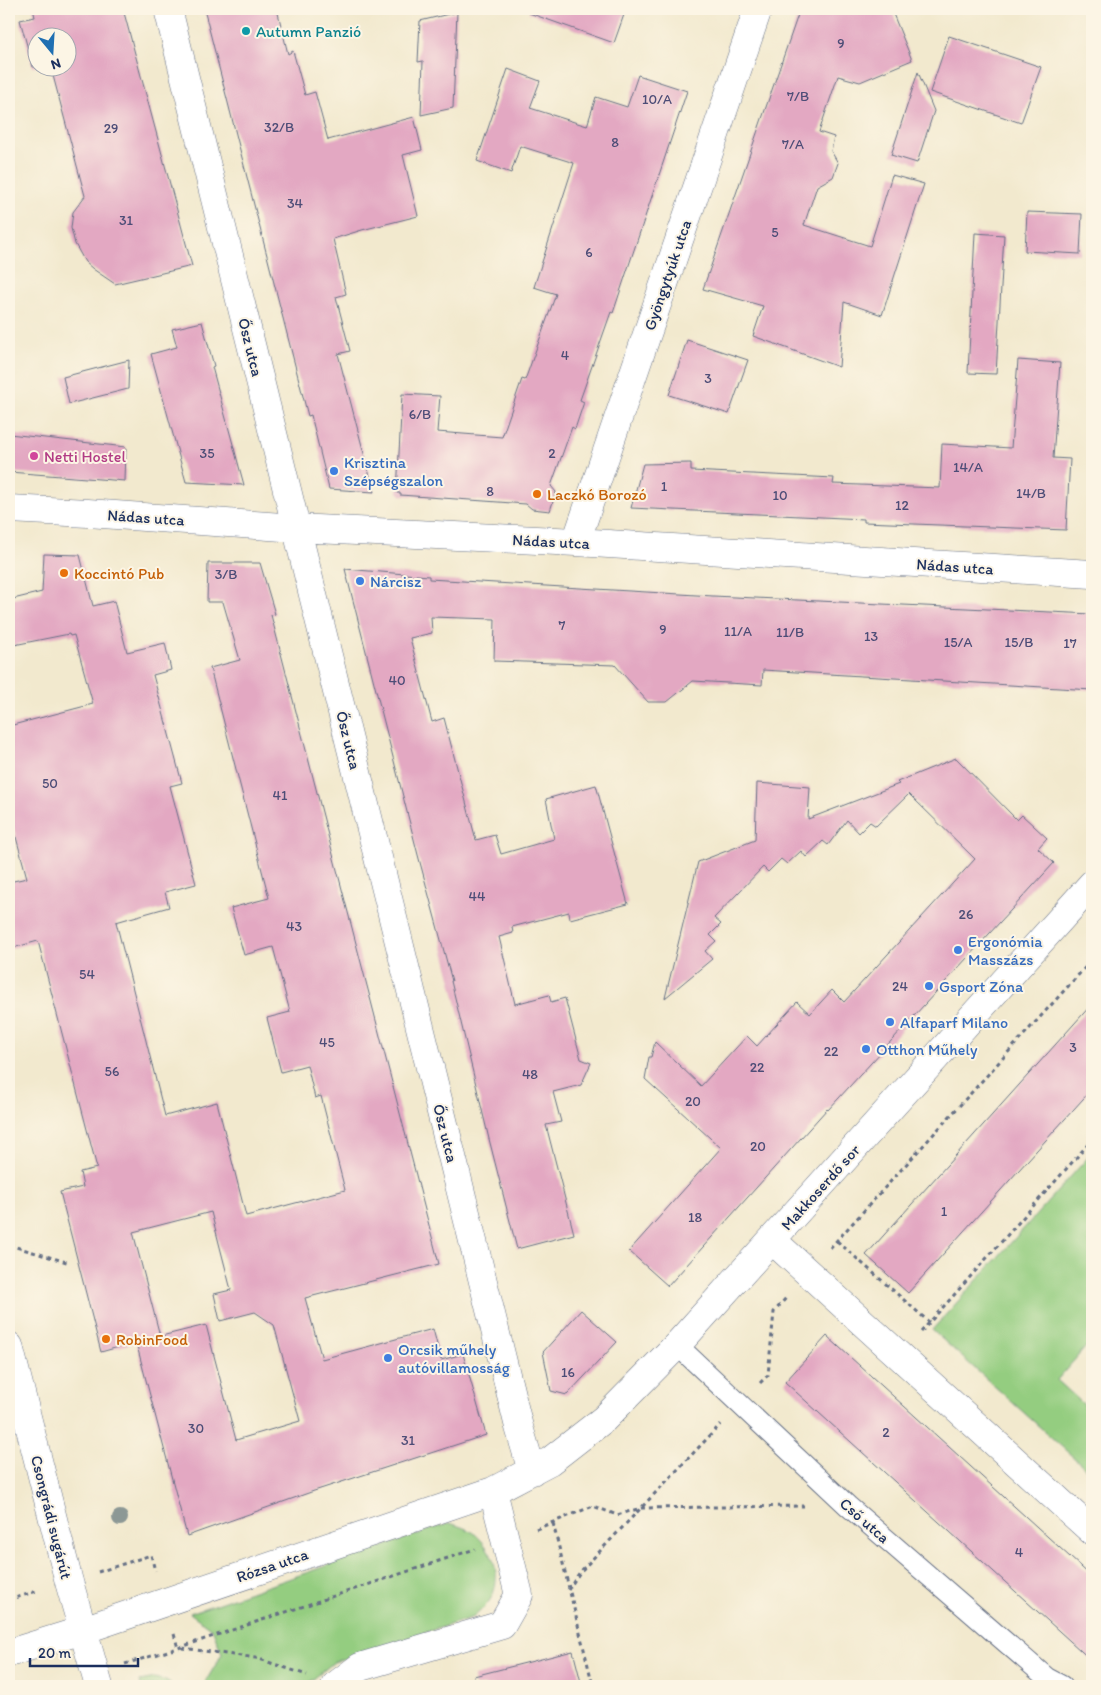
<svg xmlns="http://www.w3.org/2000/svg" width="1101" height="1695" viewBox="0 0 1101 1695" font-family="Itim,sans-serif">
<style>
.green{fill:#94cd80;stroke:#587e6f}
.building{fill:#e3a8c2;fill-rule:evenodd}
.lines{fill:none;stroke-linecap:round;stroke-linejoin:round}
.service-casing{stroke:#667085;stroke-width:22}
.minor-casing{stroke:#667085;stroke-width:29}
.tertiary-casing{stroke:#667085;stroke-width:29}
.secondary-casing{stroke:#667085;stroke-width:29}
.path{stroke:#667085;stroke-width:3;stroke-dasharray:4 4;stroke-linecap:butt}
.service{stroke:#fff;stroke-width:20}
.minor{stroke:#fff;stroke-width:28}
.tertiary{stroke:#fff;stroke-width:28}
.secondary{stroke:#fff;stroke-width:28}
.tree{fill:#8c9895}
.culture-dot{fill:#0f9aa8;stroke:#fcf5e5;stroke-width:2}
.hotel-dot{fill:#d1479c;stroke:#fcf5e5;stroke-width:2}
.shop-dot{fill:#3f7fe0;stroke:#fcf5e5;stroke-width:2}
.food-dot{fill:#e8710a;stroke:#fcf5e5;stroke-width:2}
.labels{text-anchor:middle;stroke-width:4;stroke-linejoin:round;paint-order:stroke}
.number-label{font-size:14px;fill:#4d4d77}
.culture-label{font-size:16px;fill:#0d838f;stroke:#fcf5e5;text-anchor:start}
.street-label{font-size:16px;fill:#1b2f5e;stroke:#fcf5e5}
.hotel-label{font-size:16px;fill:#b23c85;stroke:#fcf5e5;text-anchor:start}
.shop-label{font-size:16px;fill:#366cbe;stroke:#fcf5e5;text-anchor:start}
.food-label{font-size:16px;fill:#c56008;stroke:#fcf5e5;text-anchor:start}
</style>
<rect width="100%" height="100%" fill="#fcf5e5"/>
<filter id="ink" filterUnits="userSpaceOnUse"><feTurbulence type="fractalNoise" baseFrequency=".02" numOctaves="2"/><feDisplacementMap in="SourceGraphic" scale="10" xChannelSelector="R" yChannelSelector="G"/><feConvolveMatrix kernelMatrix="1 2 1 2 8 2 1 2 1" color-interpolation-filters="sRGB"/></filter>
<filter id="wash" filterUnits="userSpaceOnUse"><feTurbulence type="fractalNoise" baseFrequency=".0096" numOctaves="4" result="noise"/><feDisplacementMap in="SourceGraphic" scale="20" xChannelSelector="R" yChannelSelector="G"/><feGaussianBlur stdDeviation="1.12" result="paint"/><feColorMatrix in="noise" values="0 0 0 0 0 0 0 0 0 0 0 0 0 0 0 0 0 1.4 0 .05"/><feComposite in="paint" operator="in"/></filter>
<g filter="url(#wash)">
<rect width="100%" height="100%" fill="#f2e9ce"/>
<path class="green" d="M 1092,1153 L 1092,1340 L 1057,1380 L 1092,1412 L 1092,1474 L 932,1330 Z
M 450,1523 C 458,1526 469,1529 475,1534 C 494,1551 503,1578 490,1600 C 486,1606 479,1612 474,1617 L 334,1662 L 305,1686 L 206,1686 L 206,1681 L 222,1654 L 213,1630 L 190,1613 Z
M 155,1678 L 166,1681 L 174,1686 L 141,1686 L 140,1681 Z"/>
<g id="blocks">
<path class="building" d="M 33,9 L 123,9 L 192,266 L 115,284 L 93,269 L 85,262 L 75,244 L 71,228 L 73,212 L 85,196 L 51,68 L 68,68 L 68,38 L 38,38 L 38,66 L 33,67 L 20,20 L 35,17 Z
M 204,9 L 277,9 L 288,54 L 293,51 L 305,95 L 315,92 L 328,140 L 414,117 L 422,150 L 403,155 L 418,216 L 362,230 L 333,239 L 346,294 L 336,297 L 350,351 L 338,354 L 374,492 L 329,489 L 311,415 L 308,416 Z
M 530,9 L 626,9 L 614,43 L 529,13 Z
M 800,9 L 891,9 L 912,60 L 860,82 L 838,76 L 819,132 L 834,137 L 831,151 L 838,163 L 833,177 L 817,186 L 804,225 L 870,246 L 892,175 L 924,184 L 882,315 L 844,302 L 839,367 L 753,336 L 763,306 L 703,289 Z
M 457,12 L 453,108 L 421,115 L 423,61 L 418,62 L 420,21 Z
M 949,36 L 1041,67 L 1021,123 L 930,92 Z
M 508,69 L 540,81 L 530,108 L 587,126 L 596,97 L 627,107 L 638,75 L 687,91 L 613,313 L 611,312 L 580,400 L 584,402 L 575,429 L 572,427 L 551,486 L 556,492 L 550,511 L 532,509 L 526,504 L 400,495 L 400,493 L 397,493 L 402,394 L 440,396 L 437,432 L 502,437 L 522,379 L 525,380 L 556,294 L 534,287 L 574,163 L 520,146 L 511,173 L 477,161 Z
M 918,72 L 934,111 L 917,163 L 891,155 Z
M 1027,212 L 1082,214 L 1080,254 L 1025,251 Z
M 975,233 L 1004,235 L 996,374 L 968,373 Z
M 202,322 L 214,366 L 212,367 L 244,485 L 186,482 L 151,354 L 177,347 L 172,329 Z
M 687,340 L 748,360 L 729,414 L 669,395 Z
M 129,360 L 128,389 L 69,404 L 63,377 Z
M 1018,360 L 1060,363 L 1053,458 L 1070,459 L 1066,530 L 864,522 L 864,519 L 631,508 L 643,464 L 691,463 L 691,471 L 834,478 L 833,484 L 940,488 L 942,444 L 1011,448 Z
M 9,434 L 126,447 L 125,481 L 9,472 Z
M 44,554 L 80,555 L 93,606 L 114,601 L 127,652 L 165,643 L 171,670 L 153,675 L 182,783 L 170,786 L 196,884 L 165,892 L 169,907 L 116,922 L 165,1116 L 217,1102 L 246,1216 L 345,1190 L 321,1096 L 315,1098 L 307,1065 L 281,1072 L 267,1018 L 290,1012 L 273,947 L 244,955 L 231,908 L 269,898 L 210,668 L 240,660 L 223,602 L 207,602 L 208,563 L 260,563 L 275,614 L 271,615 L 439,1264 L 305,1298 L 322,1359 L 433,1329 L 441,1360 L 463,1354 L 486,1435 L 314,1491 L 187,1536 L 136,1342 L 101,1352 L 60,1192 L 83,1187 L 80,1172 L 97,1168 L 38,941 L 9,949 L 9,882 L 27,878 L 9,811 L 9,726 L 93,704 L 74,635 L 70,636 L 69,634 L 9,646 L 9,600 L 42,592 ZM 211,1212 L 231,1290 L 214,1294 L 220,1321 L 255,1312 L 274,1325 L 300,1421 L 236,1440 L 206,1325 L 137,1342 L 160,1336 L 133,1232 Z
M 345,569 L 429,576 L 429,579 L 713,596 L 1092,614 L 1092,690 L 763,670 L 762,685 L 693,681 L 667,702 L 648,702 L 615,665 L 494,661 L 495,619 L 431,617 L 432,633 L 410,638 L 432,722 L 444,718 L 476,840 L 495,835 L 501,854 L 554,839 L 546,799 L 596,785 L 628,904 L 570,919 L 569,912 L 512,927 L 513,933 L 499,937 L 515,1004 L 549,995 L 551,1002 L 565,998 L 581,1059 L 591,1063 L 581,1085 L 553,1092 L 561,1122 L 546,1125 L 574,1234 L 517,1249 L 489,1139 L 451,981 L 452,981 L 418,855 Z
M 956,758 L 1017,820 L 1022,815 L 1047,838 L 1038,848 L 1054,863 L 828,1110 L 827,1109 L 668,1286 L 629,1251 L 721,1148 L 645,1079 L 649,1057 L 651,1057 L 655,1042 L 701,1086 L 747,1036 L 757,1046 L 797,1002 L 810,1014 L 832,990 L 844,1002 L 975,859 L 909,794 L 876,826 L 870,822 L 859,833 L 847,820 L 828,845 L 823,841 L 806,857 L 801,851 L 787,864 L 781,859 L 768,872 L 763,867 L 714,918 L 721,924 L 710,935 L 716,941 L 705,951 L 712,959 L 665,998 L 698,862 L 755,840 L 757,783 L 810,787 L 808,819 L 899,784 L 897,782 Z
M 1092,1004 L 1092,1089 L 908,1293 L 866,1255 Z
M 581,1310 L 617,1342 L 567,1395 L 551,1391 L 543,1352 Z
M 827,1336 L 1092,1577 L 1092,1661 L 785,1382 Z
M 573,1651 L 582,1686 L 475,1686 L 474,1676 Z"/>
</g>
</g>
<g filter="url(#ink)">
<use href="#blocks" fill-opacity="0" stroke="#667085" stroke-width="1"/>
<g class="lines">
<g class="service-casing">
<path id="service" d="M 677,1345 L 848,1506 L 1047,1678 L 1062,1686"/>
</g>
<g class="minor-casing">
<path id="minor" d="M 168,9 L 519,1427 L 532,1471
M 9,509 L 88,513 L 296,528 L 576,542 L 1092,574
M 576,542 L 758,9
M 772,1240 L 1092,1531
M 83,1630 L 493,1491 L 550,1461 L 604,1419 L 677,1345 L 1092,884
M 335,1686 L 360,1667 L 502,1625 L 519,1595 L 493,1491"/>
</g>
<g class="tertiary-casing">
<path id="tertiary" d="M 9,1653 L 83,1630"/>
</g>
<g class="secondary-casing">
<path id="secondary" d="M 9,1346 L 69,1582 L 99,1686"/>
</g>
<path class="path" d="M 837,1241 L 929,1322
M 9,1245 L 70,1263
M 830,1248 L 1092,960
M 921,1332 L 1092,1140
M 760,1383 L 768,1375 L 774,1312 L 786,1298
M 553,1523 L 593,1686
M 536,1529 L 593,1506 L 617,1515 L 641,1508 L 804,1506
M 98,1572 L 151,1555 L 155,1571
M 568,1590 L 580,1572 L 721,1424
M 9,1600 L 37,1591
M 9,1605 L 12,1618
M 174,1634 L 178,1648
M 182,1648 L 256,1658 L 307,1675
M 125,1664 L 178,1648 L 475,1549
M 50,1686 L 64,1682"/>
<use href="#service" class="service"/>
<use href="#minor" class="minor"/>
<use href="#tertiary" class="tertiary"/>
<use href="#secondary" class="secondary"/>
</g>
<circle class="tree" cx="120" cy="1518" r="8"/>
</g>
<circle class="culture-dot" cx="246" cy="31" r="5"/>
<circle class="hotel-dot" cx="34" cy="456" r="5"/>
<g class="shop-dot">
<circle cx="334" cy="471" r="5"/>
<circle cx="360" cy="581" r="5"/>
<circle cx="958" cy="950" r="5"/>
<circle cx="929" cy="986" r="5"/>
<circle cx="890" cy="1022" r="5"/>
<circle cx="866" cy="1049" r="5"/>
<circle cx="388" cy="1358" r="5"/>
</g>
<g class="food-dot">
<circle cx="537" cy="494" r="5"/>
<circle cx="64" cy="573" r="5"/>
<circle cx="106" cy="1339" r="5"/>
</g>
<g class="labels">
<g class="number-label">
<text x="841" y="48">9</text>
<text x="798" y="101">7/B</text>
<text x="657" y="104">10/A</text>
<text x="279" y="132">32/B</text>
<text x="111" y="133">29</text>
<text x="615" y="147">8</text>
<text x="793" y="149">7/A</text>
<text x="295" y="208">34</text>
<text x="126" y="225">31</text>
<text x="775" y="237">5</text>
<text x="589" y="257">6</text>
<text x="565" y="360">4</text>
<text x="708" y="383">3</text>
<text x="420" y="419">6/B</text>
<text x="207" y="458">35</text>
<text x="552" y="458">2</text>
<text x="968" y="472">14/A</text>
<text x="664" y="491">1</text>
<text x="490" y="496">8</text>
<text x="1031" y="498">14/B</text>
<text x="780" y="500">10</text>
<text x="902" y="510">12</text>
<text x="226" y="579">3/B</text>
<text x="562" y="630">7</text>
<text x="663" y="634">9</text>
<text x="738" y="636">11/A</text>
<text x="790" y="637">11/B</text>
<text x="871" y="641">13</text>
<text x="958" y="647">15/A</text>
<text x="1019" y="647">15/B</text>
<text x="1070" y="648">17</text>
<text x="397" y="685">40</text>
<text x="50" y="788">50</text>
<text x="280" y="800">41</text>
<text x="477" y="901">44</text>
<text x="966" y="919">26</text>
<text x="294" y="931">43</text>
<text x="87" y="979">54</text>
<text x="900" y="991">24</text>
<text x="327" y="1047">45</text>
<text x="1073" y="1052">3</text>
<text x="831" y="1056">22</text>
<text x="757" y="1072">22</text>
<text x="112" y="1076">56</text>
<text x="530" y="1079">48</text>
<text x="693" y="1106">20</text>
<text x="758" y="1151">20</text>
<text x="944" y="1216">1</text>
<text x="695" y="1222">18</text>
<text x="568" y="1377">16</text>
<text x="196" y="1433">30</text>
<text x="886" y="1437">2</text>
<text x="408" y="1445">31</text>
<text x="1019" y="1557">4</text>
</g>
<g class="culture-label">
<text x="256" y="37">Autumn Panzió</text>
</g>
<g class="street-label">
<text transform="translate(667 275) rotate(-71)" y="6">Gyöngytyúk utca</text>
<text transform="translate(251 347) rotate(76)" y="6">Ősz utca</text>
<text transform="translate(146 517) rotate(4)" y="6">Nádas utca</text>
<text transform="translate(551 541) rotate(3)" y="6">Nádas utca</text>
<text transform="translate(955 566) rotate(4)" y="6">Nádas utca</text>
<text transform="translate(349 740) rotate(76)" y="6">Ősz utca</text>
<text transform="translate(446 1133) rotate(76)" y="6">Ősz utca</text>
<text transform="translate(820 1187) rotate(-48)" y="6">Makkoserdő sor</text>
<text transform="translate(52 1517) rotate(76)" y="6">Csongrádi sugárút</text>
<text transform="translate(865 1520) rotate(41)" y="6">Cső utca</text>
<text transform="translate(272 1565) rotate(-19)" y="6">Rózsa utca</text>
</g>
<g class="hotel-label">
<text x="44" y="462">Netti Hostel</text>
</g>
<g class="shop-label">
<text x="344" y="468">Krisztina<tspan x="344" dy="18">Szépségszalon</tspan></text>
<text x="370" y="587">Nárcisz</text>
<text x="968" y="947">Ergonómia<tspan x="968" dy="18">Masszázs</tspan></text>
<text x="939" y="992">Gsport Zóna</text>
<text x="900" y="1028">Alfaparf Milano</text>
<text x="876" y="1055">Otthon Műhely</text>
<text x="398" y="1355">Orcsik műhely<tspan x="398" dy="18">autóvillamosság</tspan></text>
</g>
<g class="food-label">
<text x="547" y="500">Laczkó Borozó</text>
<text x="74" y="579">Koccintó Pub</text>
<text x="116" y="1345">RobinFood</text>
</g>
</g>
<rect width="1101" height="1695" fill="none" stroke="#fcf5e5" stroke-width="30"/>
<g transform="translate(52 52) rotate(162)"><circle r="24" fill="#fcf5e5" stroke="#a2a6af"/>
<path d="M0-4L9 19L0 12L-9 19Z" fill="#1f6fb2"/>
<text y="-8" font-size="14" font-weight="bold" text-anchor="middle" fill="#1b2f5e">N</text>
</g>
<path d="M30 1658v8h108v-8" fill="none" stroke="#1b2f5e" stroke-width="2.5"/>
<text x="38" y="1658" font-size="15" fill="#1b2f5e" stroke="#fcf5e5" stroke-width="4" paint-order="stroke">20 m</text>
</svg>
